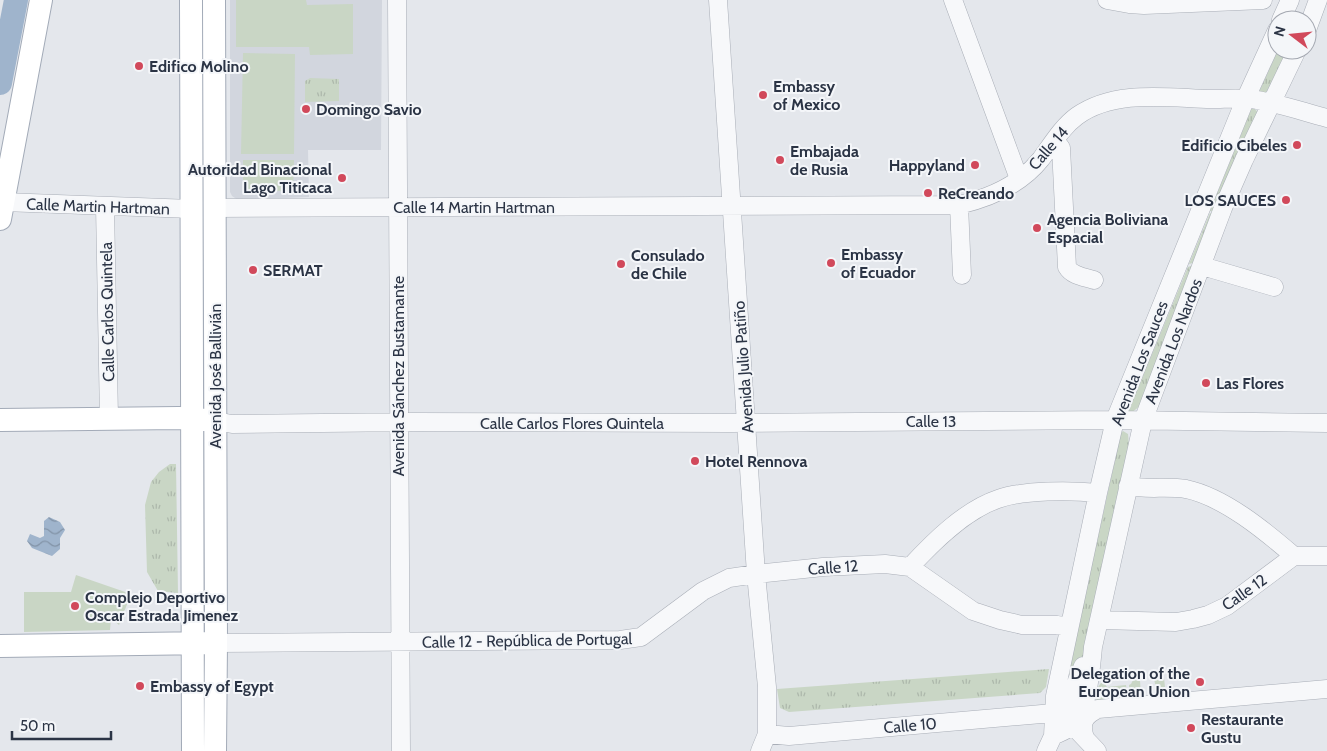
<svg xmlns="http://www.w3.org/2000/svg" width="1327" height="751" viewBox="0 0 1327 751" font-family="Cabin,sans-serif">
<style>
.built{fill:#d2d6de}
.grass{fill:url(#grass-tufts)}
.garden{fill:#c9d6c5}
.water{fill:url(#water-waves)}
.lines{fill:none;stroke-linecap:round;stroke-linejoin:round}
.river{stroke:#9fb4cc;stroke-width:24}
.minor-casing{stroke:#a9aeb7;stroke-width:19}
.major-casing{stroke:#a3abb8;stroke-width:24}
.minor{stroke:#f7f8fa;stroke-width:18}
.major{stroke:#fff;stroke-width:22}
.poi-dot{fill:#d1495b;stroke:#f4f6f9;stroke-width:2}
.labels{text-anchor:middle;stroke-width:4;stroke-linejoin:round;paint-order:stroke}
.poi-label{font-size:16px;font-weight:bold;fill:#2b3445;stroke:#f4f6f9;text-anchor:start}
.street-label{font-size:16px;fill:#2b3445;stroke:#f4f6f9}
</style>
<defs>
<pattern id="grass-tufts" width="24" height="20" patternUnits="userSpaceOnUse" patternTransform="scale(1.25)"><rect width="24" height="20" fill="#c9d6c5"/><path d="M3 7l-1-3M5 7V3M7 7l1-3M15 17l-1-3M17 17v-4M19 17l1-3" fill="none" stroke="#adb8ab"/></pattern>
<pattern id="water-waves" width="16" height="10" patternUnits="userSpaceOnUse" patternTransform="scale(1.25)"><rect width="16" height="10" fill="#9fb4cc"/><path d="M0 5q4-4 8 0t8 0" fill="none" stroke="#8293a7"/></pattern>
</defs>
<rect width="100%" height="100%" fill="#e4e7ec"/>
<path class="built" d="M 230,0 L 382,0 L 381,150 L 308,150 L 309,197 L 238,200 L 232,196 L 230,192 Z"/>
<path class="grass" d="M 1278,50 L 1288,50 L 1267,91 L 1265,93 L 1259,92 Z
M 310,78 L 339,79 L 339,101 L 305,102 L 305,81 Z
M 1252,107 L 1258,112 L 1215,212 L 1210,211 Z
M 1210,213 L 1215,215 L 1197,262 L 1189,264 Z
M 1196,264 L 1140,406 L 1131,413 L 1128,412 L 1188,267 Z
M 1123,431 L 1128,434 L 1129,445 L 1084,653 L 1071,685 L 1063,695 L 1121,433 Z
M 170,464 L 176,464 L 178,593 L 158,591 L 147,572 L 145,505 L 151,482 L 159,472 Z
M 1049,669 L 1046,687 L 1040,693 L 789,712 L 780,708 L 777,689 Z
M 1154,678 L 1164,678 L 1165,687 L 1160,688 L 1157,696 Z
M 1133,680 L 1140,680 L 1141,697 L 1136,697 L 1131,690 L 1129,690 L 1129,685 L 1131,684 Z
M 1101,683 L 1104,683 L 1107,687 L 1126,685 L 1127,691 L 1107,692 L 1104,701 L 1097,700 L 1093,697 L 1093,686 L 1098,687 Z"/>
<path class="garden" d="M 236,0 L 306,0 L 307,5 L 353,4 L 353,54 L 310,55 L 309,47 L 236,47 Z
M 243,53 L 295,54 L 294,154 L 241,154 Z
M 243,160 L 294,160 L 293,191 L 243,191 Z
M 76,575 L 131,594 L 119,625 L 111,618 L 110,630 L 24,632 L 24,592 L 71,592 Z"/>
<path class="water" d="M 49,517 L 60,522 L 65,530 L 60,538 L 60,549 L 52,556 L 32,548 L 27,541 L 30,534 L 40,538 L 44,536 L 44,521 Z"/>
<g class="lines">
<path class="river" d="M 0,83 L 16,0"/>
<g class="minor-casing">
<path id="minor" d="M 397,0 L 401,751
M 718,0 L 756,574 L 767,687 L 767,734 L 760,751
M 953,0 L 1019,179
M 1107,0 L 1129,4 L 1144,5 L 1263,0
M 1281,20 L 1290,0
M 1307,30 L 1318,0
M 1055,140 L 1061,148 L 1067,267 C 1072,276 1085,277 1094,280
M 3,202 L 192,209
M 959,205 L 962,275
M 105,206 L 109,418
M 215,208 L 959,205 C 989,198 1021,184 1041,159 C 1052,144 1062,127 1077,116 C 1115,89 1168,98 1211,99 C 1226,99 1243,97 1257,100 C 1281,104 1304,112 1327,118
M 1202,266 L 1274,287
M 215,421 L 232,424 L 413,422 L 730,423 L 1115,420 L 1327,423
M 1128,486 C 1147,490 1167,486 1186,489 C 1224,497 1265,531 1294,556
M 910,567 C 933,542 965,510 998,499 C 1024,490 1070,490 1098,493
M 1100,620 L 1176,622 L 1193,619 L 1208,615 L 1227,606 L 1294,556 L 1327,556
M 216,643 L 620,640 L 641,637 L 703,591 L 729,578 L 756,574 L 823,567 L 885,564 L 910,567 L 973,611 L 1000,620 L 1022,625 L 1057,625 L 1069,627
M 1077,730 L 1097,751
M 767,734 L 789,736 L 1053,713 L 1066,708
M 1053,736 L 1055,696 L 1098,493 L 1115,420 L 1245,100 L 1277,30
M 1053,736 C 1059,733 1068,730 1073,725 C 1088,712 1091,668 1093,647 L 1143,421 L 1223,208 L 1244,160 L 1297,50
M 1085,738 C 1080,723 1084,716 1098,709 L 1327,689
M 1046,751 L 1066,708 L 1083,666"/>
</g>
<g class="major-casing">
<path id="major" d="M 191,0 L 193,751
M 214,0 L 216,643 L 215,751
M 0,219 L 41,0
M 0,420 L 179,418 L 207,420
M 0,646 L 209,643"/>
</g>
<use href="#minor" class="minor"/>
<use href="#major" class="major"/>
</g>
<g class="poi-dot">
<circle cx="139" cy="66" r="5"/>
<circle cx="763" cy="95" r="5"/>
<circle cx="306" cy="109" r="5"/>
<circle cx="1297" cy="145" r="5"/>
<circle cx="780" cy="160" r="5"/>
<circle cx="975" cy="165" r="5"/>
<circle cx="342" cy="178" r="5"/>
<circle cx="928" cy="193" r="5"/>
<circle cx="1286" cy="200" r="5"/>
<circle cx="1037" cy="228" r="5"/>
<circle cx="831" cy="263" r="5"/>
<circle cx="621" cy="264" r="5"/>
<circle cx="253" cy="270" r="5"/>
<circle cx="1206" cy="383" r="5"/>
<circle cx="695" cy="461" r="5"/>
<circle cx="75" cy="606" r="5"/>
<circle cx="1200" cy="682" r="5"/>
<circle cx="140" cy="686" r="5"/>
<circle cx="1191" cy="728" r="5"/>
</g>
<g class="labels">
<g class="poi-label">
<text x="149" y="72">Edifico Molino</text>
<text x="773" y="92">Embassy<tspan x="773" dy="18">of Mexico</tspan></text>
<text x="316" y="115">Domingo Savio</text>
<text x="1287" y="151" text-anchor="end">Edificio Cibeles</text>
<text x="790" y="157">Embajada<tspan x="790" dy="18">de Rusia</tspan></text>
<text x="965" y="171" text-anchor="end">Happyland</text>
<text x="332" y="175" text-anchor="end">Autoridad Binacional<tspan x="332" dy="18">Lago Titicaca</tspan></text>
<text x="938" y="199">ReCreando</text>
<text x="1276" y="206" text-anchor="end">LOS SAUCES</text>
<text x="1047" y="225">Agencia Boliviana<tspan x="1047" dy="18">Espacial</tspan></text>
<text x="841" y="260">Embassy<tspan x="841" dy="18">of Ecuador</tspan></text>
<text x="631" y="261">Consulado<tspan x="631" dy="18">de Chile</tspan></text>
<text x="263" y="276">SERMAT</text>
<text x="1216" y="389">Las Flores</text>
<text x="705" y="467">Hotel Rennova</text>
<text x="85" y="603">Complejo Deportivo<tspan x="85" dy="18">Oscar Estrada Jimenez</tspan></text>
<text x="1190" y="679" text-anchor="end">Delegation of the<tspan x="1190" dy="18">European Union</tspan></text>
<text x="150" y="692">Embassy of Egypt</text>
<text x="1201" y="725">Restaurante<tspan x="1201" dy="18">Gustu</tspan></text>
</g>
<g class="street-label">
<text transform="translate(1048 148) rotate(-49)" y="6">Calle 14</text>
<text transform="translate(98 206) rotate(2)" y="6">Calle Martin Hartman</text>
<text x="474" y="213">Calle 14 Martin Hartman</text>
<text transform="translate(107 312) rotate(-91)" y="6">Calle Carlos Quintela</text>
<text transform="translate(1173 341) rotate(-69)" y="6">Avenida Los Nardos</text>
<text transform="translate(1139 363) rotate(-69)" y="6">Avenida Los Sauces</text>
<text transform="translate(743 367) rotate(-94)" y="6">Avenida Julio Patiño</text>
<text transform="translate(215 376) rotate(-90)" y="6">Avenida José Ballivián</text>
<text transform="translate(398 376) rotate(-90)" y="6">Avenida Sánchez Bustamante</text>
<text x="931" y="427">Calle 13</text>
<text x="572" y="429">Calle Carlos Flores Quintela</text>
<text transform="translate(833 567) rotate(-4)" y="6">Calle 12</text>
<text transform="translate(1244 592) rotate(-35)" y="6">Calle 12</text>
<text transform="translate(527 640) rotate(-1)" y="6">Calle 12 - República de Portugal</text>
<text transform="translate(910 725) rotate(-5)" y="6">Calle 10</text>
</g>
</g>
<g transform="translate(1292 35) rotate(286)"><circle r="24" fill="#f4f6f9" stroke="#a4a8b1"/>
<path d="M0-4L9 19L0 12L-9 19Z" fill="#d1495b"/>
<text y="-8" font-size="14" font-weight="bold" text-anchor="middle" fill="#2b3445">N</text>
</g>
<path d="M12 731v8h99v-8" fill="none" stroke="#2b3445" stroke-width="2.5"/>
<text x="20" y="731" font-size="15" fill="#2b3445" stroke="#f4f6f9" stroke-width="4" paint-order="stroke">50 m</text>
</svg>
